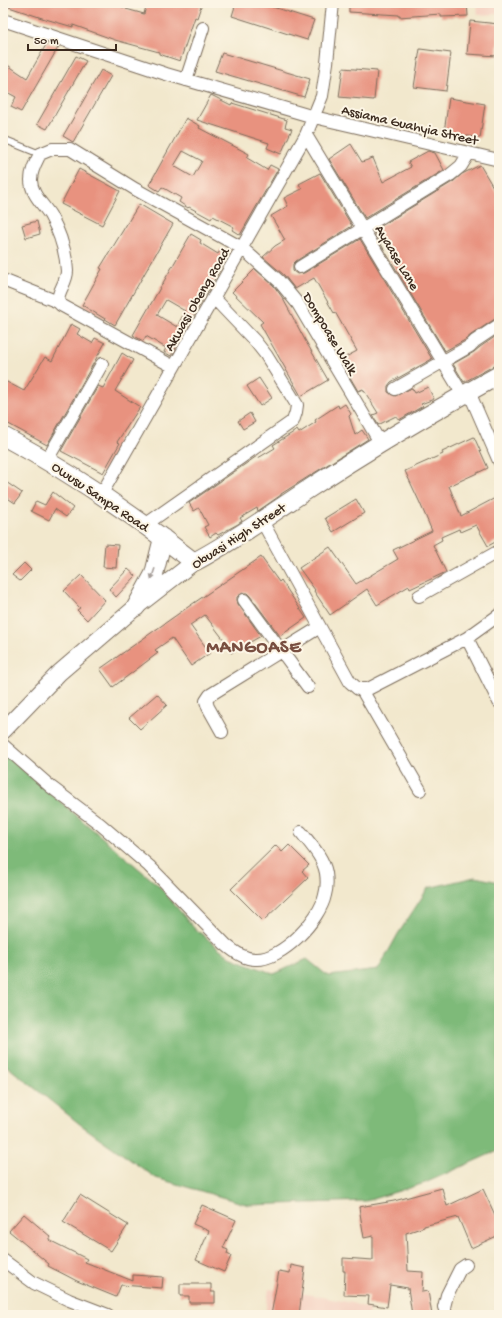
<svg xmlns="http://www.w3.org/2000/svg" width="502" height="1318" viewBox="0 0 502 1318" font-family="'Gochi Hand',sans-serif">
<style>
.built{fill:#f5d2c2}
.forest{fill:#7eba79;stroke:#5c724c}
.building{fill:#e8927f;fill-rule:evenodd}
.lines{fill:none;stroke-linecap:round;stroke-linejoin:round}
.lane-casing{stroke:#7b6c5b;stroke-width:8}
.street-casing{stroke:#7b6c5b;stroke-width:14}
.secondary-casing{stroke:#7b6c5b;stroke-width:18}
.primary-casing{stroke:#7b6c5b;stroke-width:20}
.lane{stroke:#fff;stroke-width:6}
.street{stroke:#fff;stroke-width:12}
.secondary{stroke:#fff;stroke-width:16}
.primary{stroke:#fff;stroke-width:18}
.oneway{fill:#a79f9a}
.labels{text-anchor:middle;stroke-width:4;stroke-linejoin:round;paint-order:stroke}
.street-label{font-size:14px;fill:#3b2a1e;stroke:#fcf5e5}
.district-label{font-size:18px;font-weight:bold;letter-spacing:1px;fill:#784e40;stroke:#fcf5e5}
</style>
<rect width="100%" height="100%" fill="#fcf5e5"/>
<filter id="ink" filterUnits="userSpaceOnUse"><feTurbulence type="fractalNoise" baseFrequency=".025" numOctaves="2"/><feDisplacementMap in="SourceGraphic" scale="8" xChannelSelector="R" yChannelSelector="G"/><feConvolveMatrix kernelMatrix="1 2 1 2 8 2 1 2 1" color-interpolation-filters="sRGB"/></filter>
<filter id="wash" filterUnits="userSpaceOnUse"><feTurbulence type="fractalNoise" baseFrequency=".012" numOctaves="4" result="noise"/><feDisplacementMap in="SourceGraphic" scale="16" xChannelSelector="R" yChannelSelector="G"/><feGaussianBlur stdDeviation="0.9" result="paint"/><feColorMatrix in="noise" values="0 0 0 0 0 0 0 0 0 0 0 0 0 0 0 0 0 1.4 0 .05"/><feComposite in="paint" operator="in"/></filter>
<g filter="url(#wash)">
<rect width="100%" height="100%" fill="#f2e8cd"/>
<path class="built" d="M 477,3 L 499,3 L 499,14 L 478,15 Z
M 269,1289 L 291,1291 L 352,1303 L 369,1309 L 368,1315 L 265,1315 Z"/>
<path class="forest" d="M 3,753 L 158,885 L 194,928 L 230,957 L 274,974 L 307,959 L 328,976 L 378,970 L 398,934 L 428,888 L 475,877 L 499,882 L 499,1150 L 425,1183 L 366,1201 L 249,1205 L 156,1178 L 81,1125 L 3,1063 Z"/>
<g id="blocks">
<path class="building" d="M 3,3 L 123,3 L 122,7 L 126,8 L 126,9 L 144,14 L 147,3 L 202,3 L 197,18 L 195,17 L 180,61 L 159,54 L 159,52 L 115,40 L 73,25 L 73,27 L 42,18 L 3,5 Z
M 236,3 L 260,3 L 314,20 L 307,40 L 232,16 Z
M 349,3 L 467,3 L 468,16 L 441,17 L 441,14 L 399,17 L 399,15 L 349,12 Z
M 470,21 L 499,24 L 497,56 L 467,54 Z
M 47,43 L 59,46 L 21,112 L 11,107 L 16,97 L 3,90 L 3,62 L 27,78 Z
M 420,49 L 451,53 L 446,91 L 414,87 Z
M 222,53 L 310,79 L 304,97 L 215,71 Z
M 76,56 L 86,61 L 47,129 L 37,124 Z
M 343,68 L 377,71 L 374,100 L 339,97 Z
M 101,70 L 111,76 L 73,142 L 63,136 Z
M 211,95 L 231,105 L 232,103 L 287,120 L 285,127 L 292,129 L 281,154 L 267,148 L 269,143 L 197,120 Z
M 449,98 L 485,104 L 480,138 L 444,132 Z
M 186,118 L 200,126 L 199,128 L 249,154 L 247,158 L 267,170 L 270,165 L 278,169 L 240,235 L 232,230 L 234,227 L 213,216 L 211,219 L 189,207 L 188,208 L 179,202 L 181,198 L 162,187 L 159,191 L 149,185 ZM 183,151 L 202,161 L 193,177 L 174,166 Z
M 351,144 L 362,162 L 373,158 L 383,182 L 411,167 L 408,162 L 428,151 L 435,153 L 444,170 L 365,218 L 329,159 Z
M 480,165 L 499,197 L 499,318 L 495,319 L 471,335 L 465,340 L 445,351 L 373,231 L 454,181 L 462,174 Z
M 79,169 L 120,191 L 102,225 L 61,204 Z
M 320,173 L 352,226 L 296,261 L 293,264 L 293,271 L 297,274 L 304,273 L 360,239 L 432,359 L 391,382 L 388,386 L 388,392 L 395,396 L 412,388 L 415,393 L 428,387 L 434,399 L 421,404 L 423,406 L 399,420 L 396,416 L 378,425 L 373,415 L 378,413 L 363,389 L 358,391 L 340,360 L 357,351 L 335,312 L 334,313 L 314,278 L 295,289 L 284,275 L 263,257 L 275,246 L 285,240 L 271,216 L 288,206 L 284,198 L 302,189 L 299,184 Z
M 139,204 L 173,224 L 115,325 L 82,305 L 102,269 L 100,268 Z
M 37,221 L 40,234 L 26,238 L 22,225 Z
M 191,234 L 201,240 L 200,243 L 218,254 L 221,249 L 229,254 L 171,356 L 164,352 L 166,348 L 146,336 L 143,341 L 133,335 ZM 166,300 L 185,311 L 177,327 L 157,315 Z
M 255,269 L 274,286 L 282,297 L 305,340 L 328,380 L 301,396 L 260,324 L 263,322 L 232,292 Z
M 71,324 L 80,329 L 77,334 L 92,343 L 95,338 L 105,343 L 47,445 L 3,421 L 3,380 L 24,391 L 45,357 L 52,361 Z
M 499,334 L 499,363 L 464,382 L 453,364 L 474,352 L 480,347 Z
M 122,353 L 133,360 L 115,391 L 140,407 L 117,442 L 120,443 L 103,473 L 61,451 L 98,386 L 103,388 Z
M 259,378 L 272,398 L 260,406 L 247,386 Z
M 345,404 L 351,414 L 349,416 L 355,435 L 362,430 L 368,439 L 281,494 L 281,495 L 258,511 L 257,508 L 240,518 L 242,521 L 238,524 L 218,535 L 216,533 L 210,537 L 204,527 L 208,525 L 199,508 L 194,511 L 189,503 L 257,456 L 258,458 L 275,448 L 273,445 L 297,430 L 299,433 L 316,422 L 315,420 L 338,405 L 339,408 Z
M 250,413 L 255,422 L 243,429 L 238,421 Z
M 474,437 L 488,468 L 449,486 L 461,516 L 499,496 L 499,540 L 488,546 L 476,525 L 460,532 L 459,529 L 441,537 L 442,540 L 433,545 L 446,572 L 410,589 L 409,586 L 377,605 L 367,589 L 330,615 L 314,591 L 315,590 L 299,568 L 330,547 L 356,584 L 398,559 L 393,550 L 432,531 L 420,503 L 405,471 L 443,454 L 442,452 Z
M 3,480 L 22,493 L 15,503 L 3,495 Z
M 53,492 L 73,508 L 66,517 L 55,509 L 49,520 L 31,511 L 36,501 L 45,505 Z
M 356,499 L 364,513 L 333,532 L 325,518 Z
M 105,544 L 118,545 L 116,568 L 103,567 Z
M 261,557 L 279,582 L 281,580 L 306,618 L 280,636 L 250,596 L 247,593 L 243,593 L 237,597 L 237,600 L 238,604 L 261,636 L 231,653 L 224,640 L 205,615 L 190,625 L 210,653 L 191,666 L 172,638 L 155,650 L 158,653 L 113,687 L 100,669 L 188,607 Z
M 24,563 L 31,570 L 20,581 L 12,575 Z
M 128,569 L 136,576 L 116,597 L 109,589 Z
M 81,575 L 105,600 L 87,620 L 77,610 L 80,608 L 64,591 Z
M 157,694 L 167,705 L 140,729 L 129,718 Z
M 276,845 L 282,852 L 289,845 L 309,865 L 302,871 L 308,878 L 263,921 L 231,889 Z
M 442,1188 L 447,1206 L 483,1189 L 495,1215 L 499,1213 L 499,1235 L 471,1248 L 458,1217 L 424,1226 L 424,1227 L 406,1233 L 408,1271 L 423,1272 L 422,1292 L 428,1291 L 432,1315 L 412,1315 L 408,1288 L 390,1285 L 387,1307 L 368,1304 L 369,1296 L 344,1295 L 345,1271 L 343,1271 L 343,1258 L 373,1260 L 373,1236 L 364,1238 L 359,1207 L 394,1201 Z
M 80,1195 L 128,1225 L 111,1251 L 63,1222 Z
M 202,1205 L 236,1220 L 223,1248 L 228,1250 L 227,1254 L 231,1256 L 224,1272 L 196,1260 L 209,1231 L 193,1224 Z
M 24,1214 L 51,1237 L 49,1240 L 87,1259 L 85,1262 L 133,1281 L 133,1275 L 163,1277 L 162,1288 L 121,1285 L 116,1297 L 77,1281 L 48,1266 L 49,1264 L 9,1231 Z
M 291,1265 L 305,1268 L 299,1315 L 271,1315 L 279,1271 L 290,1273 Z
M 180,1284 L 211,1284 L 211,1292 L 215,1292 L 215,1303 L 189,1303 L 189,1296 L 180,1296 Z"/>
</g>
</g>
<g filter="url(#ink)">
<use href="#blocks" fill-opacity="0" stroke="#7b6c5b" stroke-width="1"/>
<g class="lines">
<g class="lane-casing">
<path id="lane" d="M 3,139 L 40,154"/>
</g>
<g class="street-casing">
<path id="street" d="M 3,20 L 166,74 L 314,117 L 499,160
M 186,80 L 203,28
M 306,135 L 463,395
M 300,267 L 450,175 L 461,166 L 469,153
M 3,280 L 58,302
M 174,367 L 61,305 L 58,302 C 57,291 67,283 67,271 C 66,252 59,231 50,215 C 43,204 31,194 31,180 C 31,170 36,162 40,154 L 52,149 L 70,149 L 135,189 L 242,248 L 279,281 L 298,304 L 381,444
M 395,389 L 470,346 L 475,341 L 499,325
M 469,392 L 499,461
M 47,460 L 102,364
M 101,495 L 306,135 L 322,96 L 327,63 L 333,3
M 262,521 L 350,682 L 358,689 L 368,689 L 467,638 L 499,615
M 145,525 L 293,421 L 296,412 L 297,405 L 266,355 L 255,341 L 214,298
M 419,596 L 499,551
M 244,600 L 308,687
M 467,638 L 499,702
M 362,690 L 420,790
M 222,732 L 208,707 L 206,701 L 210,695 L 320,627
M 3,745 L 51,787 L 100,824 L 149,866 L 225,944 C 233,951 244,959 255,959 C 281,961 320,920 325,895 C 327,888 327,880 326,873 C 323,857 311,845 301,832
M 3,1260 L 34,1283 L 69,1300 L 108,1315
M 447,1315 L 444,1307 L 447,1295 L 460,1269 L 466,1265"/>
</g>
<g class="secondary-casing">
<path id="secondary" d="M 3,731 L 59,673 L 136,607 L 194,562"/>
</g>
<g class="primary-casing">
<path id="primary" d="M 3,436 C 70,472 134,515 194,562 C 234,541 269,515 307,490 C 369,449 434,411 499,375
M 136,607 L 154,574 L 163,538"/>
</g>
<use href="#lane" class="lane"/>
<use href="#street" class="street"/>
<use href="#secondary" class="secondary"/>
<use href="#primary" class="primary"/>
</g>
<defs><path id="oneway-solid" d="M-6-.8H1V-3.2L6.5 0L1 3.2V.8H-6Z"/></defs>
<use class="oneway" href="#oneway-solid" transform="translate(153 574) rotate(109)"/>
</g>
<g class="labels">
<g class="street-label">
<text transform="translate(410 124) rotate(13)" y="5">Assiama Guahyia Street</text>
<text transform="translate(398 257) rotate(59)" y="5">Ayaase Lane</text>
<text transform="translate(196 299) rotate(-60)" y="5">Akwasi Obeng Road</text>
<text transform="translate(331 333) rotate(59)" y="5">Dompoase Walk</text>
<text transform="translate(101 496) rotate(34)" y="5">Owusu Sampa Road</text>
<text transform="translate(238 535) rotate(-33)" y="5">Obuasi High Street</text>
</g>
<g class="district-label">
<text x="254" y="652">MANGOASE</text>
</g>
</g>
<rect width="502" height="1318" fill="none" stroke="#fcf5e5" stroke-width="16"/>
<path d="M28 44v6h88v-6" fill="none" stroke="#3b2a1e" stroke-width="2"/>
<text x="34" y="44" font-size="12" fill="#3b2a1e" stroke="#fcf5e5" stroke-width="3" paint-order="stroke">50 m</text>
</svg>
